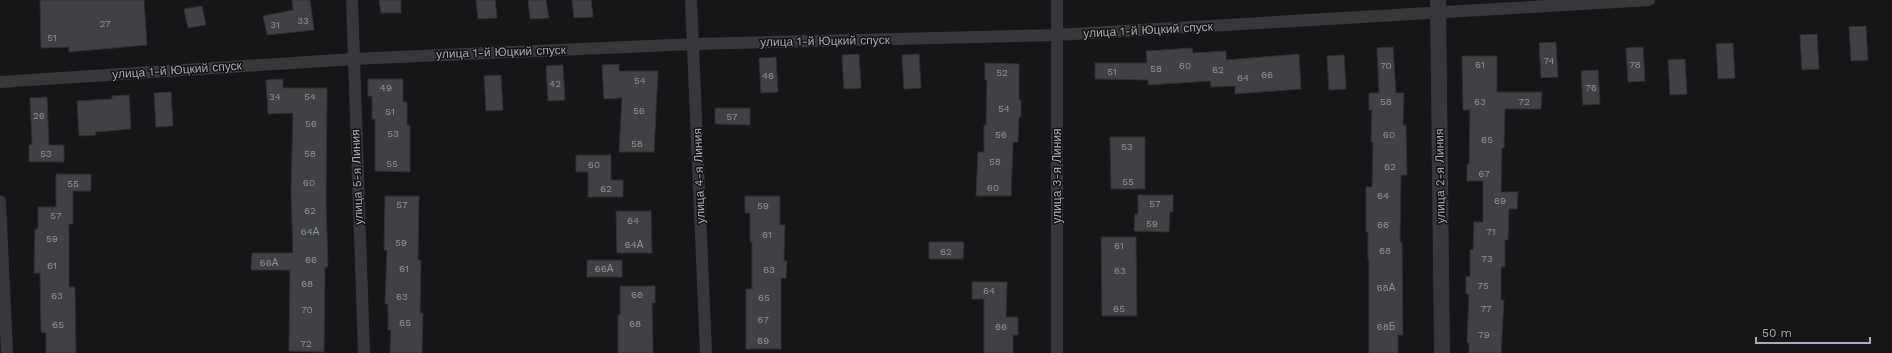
<svg xmlns="http://www.w3.org/2000/svg" width="1892" height="353" viewBox="0 0 1892 353" font-family="'Work Sans',sans-serif">
<style>
.building{fill:#404145;stroke:#303034}
.lines{fill:none;stroke-linecap:round;stroke-linejoin:round}
.minor{stroke:#37383d;stroke-width:12}
.tertiary{stroke:#37383d;stroke-width:16}
.labels{text-anchor:middle;stroke-width:3;stroke-linejoin:round;paint-order:stroke}
.number-label{font-size:10px;fill:#8e929b}
.street-label{font-size:12px;fill:#a8adb8;stroke:#111113}
</style>
<rect width="100%" height="100%" fill="#161618"/>
<path class="building" d="M 40,0 L 144,0 L 147,45 L 69,52 L 69,47 L 41,48 Z
M 292,0 L 310,0 L 314,30 L 267,35 L 263,16 L 293,10 Z
M 379,0 L 401,0 L 401,13 L 381,13 Z
M 476,0 L 495,0 L 497,18 L 478,19 Z
M 528,0 L 546,0 L 549,18 L 530,19 Z
M 572,0 L 591,0 L 593,17 L 574,18 Z
M 202,6 L 206,25 L 188,28 L 184,9 Z
M 1866,26 L 1868,60 L 1851,61 L 1849,27 Z
M 1817,34 L 1819,69 L 1802,70 L 1800,35 Z
M 1556,42 L 1558,77 L 1541,78 L 1539,43 Z
M 1733,43 L 1735,78 L 1718,79 L 1716,44 Z
M 1393,47 L 1396,93 L 1404,93 L 1403,125 L 1406,125 L 1407,175 L 1401,175 L 1400,242 L 1402,242 L 1403,335 L 1398,335 L 1398,353 L 1369,353 L 1369,259 L 1368,259 L 1368,232 L 1366,232 L 1366,187 L 1372,187 L 1373,142 L 1371,142 L 1372,110 L 1369,110 L 1369,93 L 1379,93 L 1377,48 Z
M 1643,47 L 1645,81 L 1628,82 L 1626,48 Z
M 1192,48 L 1193,53 L 1226,51 L 1226,60 L 1299,54 L 1301,89 L 1235,94 L 1235,86 L 1211,87 L 1210,81 L 1148,85 L 1148,80 L 1095,79 L 1095,63 L 1147,63 L 1146,51 Z
M 859,54 L 861,88 L 844,89 L 842,55 Z
M 919,54 L 921,88 L 904,89 L 902,55 Z
M 1344,55 L 1346,89 L 1329,90 L 1327,56 Z
M 1462,56 L 1497,56 L 1497,92 L 1542,92 L 1541,109 L 1505,109 L 1504,148 L 1502,148 L 1501,192 L 1518,192 L 1517,209 L 1509,209 L 1508,240 L 1505,240 L 1505,267 L 1501,267 L 1501,300 L 1504,300 L 1501,353 L 1469,353 L 1469,343 L 1467,343 L 1469,294 L 1466,294 L 1466,276 L 1470,277 L 1470,250 L 1473,250 L 1474,222 L 1483,222 L 1483,181 L 1467,181 L 1467,164 L 1469,164 L 1470,110 L 1463,110 Z
M 776,57 L 778,92 L 761,93 L 759,58 Z
M 1685,59 L 1687,94 L 1670,95 L 1668,60 Z
M 985,63 L 1019,64 L 1019,100 L 1021,100 L 1021,117 L 1019,117 L 1018,142 L 1013,142 L 1011,196 L 976,196 L 978,152 L 984,152 L 984,125 L 986,125 L 987,80 L 985,80 Z
M 619,64 L 619,71 L 658,71 L 654,152 L 619,152 L 622,98 L 604,99 L 602,65 Z
M 563,65 L 565,100 L 548,101 L 546,66 Z
M 1598,70 L 1600,104 L 1583,105 L 1581,71 Z
M 501,75 L 503,110 L 486,111 L 484,76 Z
M 283,79 L 283,88 L 327,88 L 326,201 L 328,267 L 325,267 L 324,352 L 289,351 L 290,270 L 251,270 L 252,253 L 293,253 L 291,191 L 293,113 L 268,114 L 266,80 Z
M 368,79 L 403,79 L 403,102 L 407,102 L 407,125 L 410,125 L 410,172 L 375,171 L 375,119 L 372,119 L 372,96 L 368,96 Z
M 171,92 L 173,126 L 156,127 L 154,93 Z
M 129,95 L 131,129 L 95,132 L 96,135 L 79,136 L 77,101 L 112,99 L 112,96 Z
M 47,97 L 49,145 L 64,145 L 64,162 L 29,162 L 29,145 L 32,145 L 30,98 Z
M 715,108 L 750,108 L 750,125 L 715,124 Z
M 1110,137 L 1145,137 L 1145,189 L 1111,189 Z
M 576,155 L 611,155 L 611,180 L 623,180 L 623,197 L 588,197 L 588,172 L 576,172 Z
M 56,174 L 91,174 L 91,191 L 73,191 L 73,224 L 69,224 L 69,287 L 75,287 L 76,353 L 46,353 L 46,333 L 41,332 L 40,273 L 34,273 L 35,229 L 38,229 L 38,207 L 56,207 Z
M 1138,195 L 1173,195 L 1173,212 L 1170,212 L 1169,232 L 1134,231 L 1135,214 L 1138,214 Z
M 385,196 L 419,196 L 418,260 L 421,260 L 420,313 L 423,313 L 422,353 L 390,353 L 391,330 L 388,330 L 388,304 L 385,304 L 387,250 L 384,250 Z
M 745,196 L 780,196 L 780,225 L 785,225 L 784,261 L 787,261 L 786,278 L 781,278 L 781,349 L 746,349 L 746,289 L 752,289 L 752,242 L 750,242 L 750,213 L 745,213 Z
M 616,211 L 651,211 L 652,253 L 617,253 Z
M 1101,237 L 1136,237 L 1137,316 L 1102,316 Z
M 929,242 L 964,242 L 963,259 L 929,259 Z
M 587,260 L 622,260 L 622,277 L 587,277 Z
M 972,282 L 1007,282 L 1006,317 L 1018,317 L 1018,335 L 1013,335 L 1013,353 L 984,353 L 984,299 L 972,299 Z
M 620,286 L 655,286 L 655,303 L 652,303 L 653,353 L 618,353 L 618,315 L 620,315 Z"/>
<g class="lines">
<path class="minor" d="M 352,0 L 364,353
M 691,0 L 706,353
M 1057,0 L 1057,353
M 0,82 L 353,59 L 694,44 L 1056,35 L 1649,0
M 0,201 L 7,353"/>
<path class="tertiary" d="M 1438,0 L 1442,353"/>
</g>
<g class="labels">
<g class="number-label">
<text x="303" y="24">33</text>
<text x="105" y="27">27</text>
<text x="275" y="28">31</text>
<text x="52" y="41">51</text>
<text x="1549" y="64">74</text>
<text x="1480" y="68">61</text>
<text x="1635" y="68">78</text>
<text x="1185" y="69">60</text>
<text x="1386" y="69">70</text>
<text x="1156" y="72">58</text>
<text x="1218" y="73">62</text>
<text x="1112" y="75">51</text>
<text x="1002" y="76">52</text>
<text x="1267" y="78">66</text>
<text x="768" y="79">46</text>
<text x="1243" y="81">64</text>
<text x="640" y="84">54</text>
<text x="555" y="87">42</text>
<text x="386" y="91">49</text>
<text x="1591" y="91">76</text>
<text x="275" y="100">34</text>
<text x="310" y="100">54</text>
<text x="1386" y="105">58</text>
<text x="1480" y="105">63</text>
<text x="1524" y="105">72</text>
<text x="1004" y="112">54</text>
<text x="639" y="114">56</text>
<text x="390" y="115">51</text>
<text x="39" y="119">26</text>
<text x="732" y="120">57</text>
<text x="311" y="127">56</text>
<text x="393" y="137">53</text>
<text x="1001" y="138">56</text>
<text x="1389" y="138">60</text>
<text x="1487" y="143">65</text>
<text x="637" y="147">58</text>
<text x="1127" y="150">53</text>
<text x="46" y="157">53</text>
<text x="310" y="157">58</text>
<text x="995" y="165">58</text>
<text x="392" y="167">55</text>
<text x="594" y="168">60</text>
<text x="1390" y="170">62</text>
<text x="1484" y="177">67</text>
<text x="1128" y="185">55</text>
<text x="309" y="186">60</text>
<text x="73" y="187">55</text>
<text x="993" y="191">60</text>
<text x="606" y="192">62</text>
<text x="1383" y="199">64</text>
<text x="1500" y="204">69</text>
<text x="1155" y="207">57</text>
<text x="402" y="208">57</text>
<text x="763" y="209">59</text>
<text x="310" y="214">62</text>
<text x="56" y="219">57</text>
<text x="633" y="224">64</text>
<text x="1152" y="227">59</text>
<text x="1383" y="228">66</text>
<text x="310" y="235">64А</text>
<text x="1491" y="235">71</text>
<text x="767" y="238">61</text>
<text x="52" y="242">59</text>
<text x="401" y="246">59</text>
<text x="634" y="248">64А</text>
<text x="1119" y="249">61</text>
<text x="1385" y="254">68</text>
<text x="946" y="255">62</text>
<text x="1487" y="262">73</text>
<text x="311" y="263">66</text>
<text x="269" y="266">66А</text>
<text x="52" y="269">61</text>
<text x="404" y="272">61</text>
<text x="604" y="272">66А</text>
<text x="769" y="273">63</text>
<text x="1120" y="274">63</text>
<text x="307" y="287">68</text>
<text x="1483" y="289">75</text>
<text x="1386" y="291">68А</text>
<text x="989" y="294">64</text>
<text x="637" y="298">66</text>
<text x="57" y="299">63</text>
<text x="402" y="300">63</text>
<text x="764" y="301">65</text>
<text x="1119" y="312">65</text>
<text x="1486" y="312">77</text>
<text x="307" y="313">70</text>
<text x="763" y="323">67</text>
<text x="405" y="326">65</text>
<text x="635" y="327">68</text>
<text x="58" y="328">65</text>
<text x="1001" y="330">66</text>
<text x="1386" y="330">68Б</text>
<text x="1484" y="338">79</text>
<text x="763" y="344">69</text>
<text x="306" y="347">72</text>
</g>
<g class="street-label">
<text transform="translate(1148 30) rotate(-3)" y="4">улица 1-й Юцкий спуск</text>
<text transform="translate(825 41) rotate(-1)" y="4">улица 1-й Юцкий спуск</text>
<text transform="translate(501 52) rotate(-2)" y="4">улица 1-й Юцкий спуск</text>
<text transform="translate(177 70) rotate(-4)" y="4">улица 1-й Юцкий спуск</text>
<text transform="translate(699 176) rotate(-92)" y="4">улица 4-я Линия</text>
<text transform="translate(1057 176) rotate(-90)" y="4">улица 3-я Линия</text>
<text transform="translate(1440 176) rotate(-91)" y="4">улица 2-я Линия</text>
<text transform="translate(357 177) rotate(-92)" y="4">улица 5-я Линия</text>
</g>
</g>
<path d="M1756 337v6h114v-6" fill="none" stroke="#a8adb8" stroke-width="2"/>
<text x="1762" y="337" font-size="12" fill="#a8adb8" stroke="#111113" stroke-width="3" paint-order="stroke">50 m</text>
</svg>
